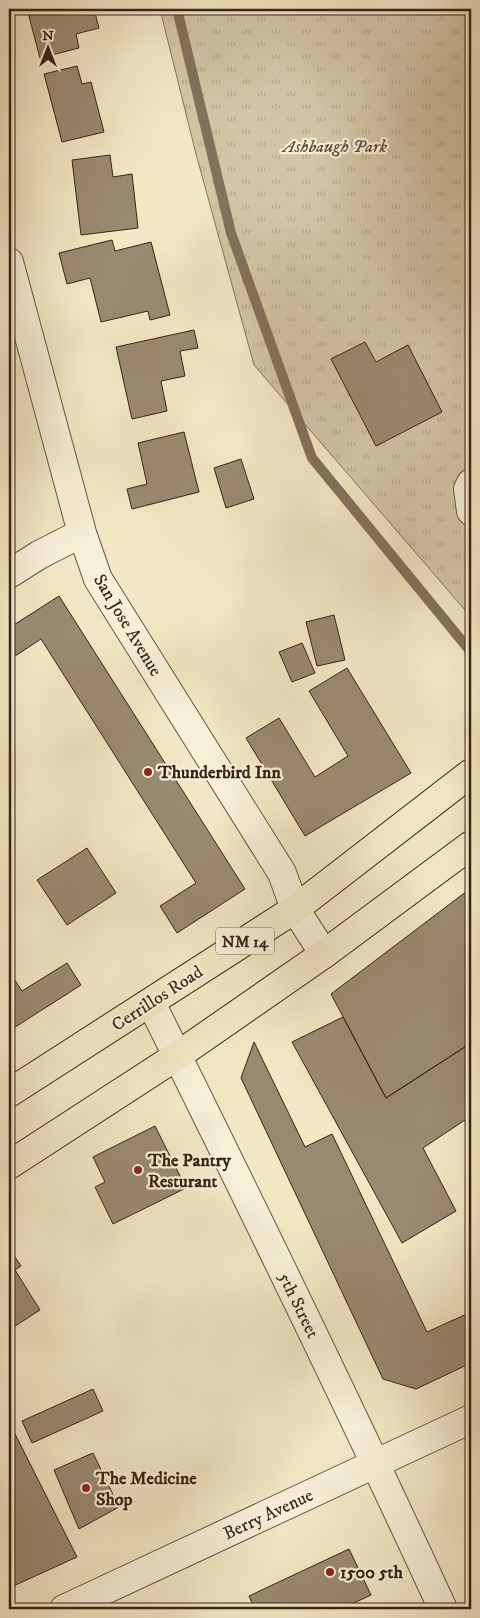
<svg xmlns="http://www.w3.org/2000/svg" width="480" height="1618" viewBox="0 0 480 1618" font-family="'IM FELL DW Pica',serif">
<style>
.park{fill:url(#park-tufts);stroke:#86745e}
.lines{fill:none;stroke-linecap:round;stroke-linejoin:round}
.stream{stroke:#83715b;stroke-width:10}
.building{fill:#9a8971;stroke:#3a2215}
.minor-casing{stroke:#685441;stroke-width:30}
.major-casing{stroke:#3a2215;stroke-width:30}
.minor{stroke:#f7f0d9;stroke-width:28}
.major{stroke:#f2e8c5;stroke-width:28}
.poi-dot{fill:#8f2418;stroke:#f7f0d9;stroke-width:2}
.labels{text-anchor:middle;stroke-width:4.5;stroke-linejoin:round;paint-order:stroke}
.shield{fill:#f7f0d9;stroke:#736050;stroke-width:1}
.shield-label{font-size:16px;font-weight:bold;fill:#3a2215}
.park-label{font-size:18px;font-style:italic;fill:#604b3a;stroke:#f7f0d9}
.street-label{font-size:18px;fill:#3a2215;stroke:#f7f0d9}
.poi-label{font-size:18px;font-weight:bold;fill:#3a2215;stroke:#f7f0d9;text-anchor:start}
</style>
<defs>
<pattern id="park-tufts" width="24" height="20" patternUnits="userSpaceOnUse" patternTransform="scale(1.25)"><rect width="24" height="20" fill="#d3c6a7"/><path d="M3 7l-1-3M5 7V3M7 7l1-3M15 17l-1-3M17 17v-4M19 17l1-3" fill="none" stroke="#b6aa8f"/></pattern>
</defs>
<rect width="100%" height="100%" fill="#f2e8c5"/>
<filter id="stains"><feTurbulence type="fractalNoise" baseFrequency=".004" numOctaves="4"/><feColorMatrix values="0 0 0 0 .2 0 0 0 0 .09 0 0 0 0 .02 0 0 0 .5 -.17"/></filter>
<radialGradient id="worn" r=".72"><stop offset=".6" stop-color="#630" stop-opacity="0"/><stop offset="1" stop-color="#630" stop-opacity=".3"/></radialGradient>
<path class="park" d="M 160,9 L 471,9 L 471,617 L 254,365 L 196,154 Z"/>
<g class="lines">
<path class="stream" d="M 177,9 L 231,233 L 312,458 L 471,652"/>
</g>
<path class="building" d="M 27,9 L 94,9 L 99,28 L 76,34 L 79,48 L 40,58 Z
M 77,66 L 82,84 L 91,82 L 104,132 L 62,142 L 44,74 Z
M 110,155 L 113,177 L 132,174 L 138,228 L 81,235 L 72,160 Z
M 112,240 L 115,251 L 151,242 L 170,315 L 150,320 L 148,311 L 101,322 L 90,278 L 67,284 L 59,253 Z
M 194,330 L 198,348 L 180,351 L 185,376 L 161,381 L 167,411 L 132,419 L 116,347 Z
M 365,342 L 376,362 L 408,345 L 442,412 L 376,446 L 331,359 Z
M 184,432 L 199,492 L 132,509 L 127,489 L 147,484 L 138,443 Z
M 241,459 L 254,499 L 226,508 L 214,468 Z
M 59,596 L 245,889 L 177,933 L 160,906 L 196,883 L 41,639 L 9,660 L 9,628 Z
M 334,615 L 345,660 L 317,666 L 306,622 Z
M 302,643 L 315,673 L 292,682 L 279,652 Z
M 347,668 L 411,773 L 305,836 L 246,738 L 279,718 L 315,777 L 348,756 L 309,691 Z
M 87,848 L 116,893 L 67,925 L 37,880 Z
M 471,888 L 471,1043 L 386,1098 L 331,994 Z
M 67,963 L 81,985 L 9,1031 L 9,971 L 22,991 Z
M 343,1017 L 386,1098 L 471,1043 L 471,1116 L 423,1148 L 456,1211 L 402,1243 L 292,1042 Z
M 254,1042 L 305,1147 L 332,1134 L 427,1332 L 471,1312 L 471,1363 L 416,1389 L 383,1379 L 241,1078 Z
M 155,1126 L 186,1188 L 113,1224 L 95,1187 L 105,1182 L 93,1157 Z
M 9,1248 L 21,1266 L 15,1270 L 40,1310 L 9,1330 Z
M 93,1389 L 103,1411 L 32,1443 L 22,1421 Z
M 9,1422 L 77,1557 L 9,1588 Z
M 93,1453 L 119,1507 L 79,1529 L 54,1470 Z
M 349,1549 L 371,1595 L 341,1609 L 255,1609 L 249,1596 Z"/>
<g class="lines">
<g class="minor-casing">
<path id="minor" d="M 9,262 L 82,533 L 98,579 L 282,873 L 295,909 L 324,954
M 471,483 L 468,489 L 471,511
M 9,574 L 39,555 L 82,533
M 151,1003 C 251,1204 349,1405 443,1609
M 64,1609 L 471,1419"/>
</g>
<g class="major-casing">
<path id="major" d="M 9,1093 L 295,909 L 471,773
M 9,1165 L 177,1056 L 324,954 L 471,845"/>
</g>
<use href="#minor" class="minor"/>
<use href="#major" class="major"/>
</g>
<g class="poi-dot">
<circle cx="148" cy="772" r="5"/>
<circle cx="138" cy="1170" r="5"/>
<circle cx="86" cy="1488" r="5"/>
<circle cx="330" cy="1572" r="5"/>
</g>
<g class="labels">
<rect class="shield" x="216" y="927.5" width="58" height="27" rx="4"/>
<g class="shield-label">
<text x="245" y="947">NM 14</text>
</g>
<g class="park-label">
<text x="335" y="152">Ashbaugh Park</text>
</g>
<g class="street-label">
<text transform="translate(128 625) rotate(59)" y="6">San Jose Avenue</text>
<text transform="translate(157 998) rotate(-33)" y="6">Cerrillos Road</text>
<text transform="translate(299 1305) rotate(64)" y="6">5th Street</text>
<text transform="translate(268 1514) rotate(-25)" y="6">Berry Avenue</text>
</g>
<g class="poi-label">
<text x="158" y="778">Thunderbird Inn</text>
<text x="148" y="1166">The Pantry<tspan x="148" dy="21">Resturant</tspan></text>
<text x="96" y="1484">The Medicine<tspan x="96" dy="21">Shop</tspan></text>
<text x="340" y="1578">1500 5th</text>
</g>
</g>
<rect width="480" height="1618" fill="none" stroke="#f2e8c5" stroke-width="30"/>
<rect x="10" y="10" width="460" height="1598" fill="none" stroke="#3a2215" stroke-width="2.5"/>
<rect x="15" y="15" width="450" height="1588" fill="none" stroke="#3a2215"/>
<g transform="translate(48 48)" stroke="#f7f0d9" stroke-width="4" paint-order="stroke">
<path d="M0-4L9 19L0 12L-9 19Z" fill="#3a2215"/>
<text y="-8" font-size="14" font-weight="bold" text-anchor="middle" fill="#3a2215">N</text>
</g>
<rect width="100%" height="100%" filter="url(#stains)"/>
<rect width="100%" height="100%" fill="url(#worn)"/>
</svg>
